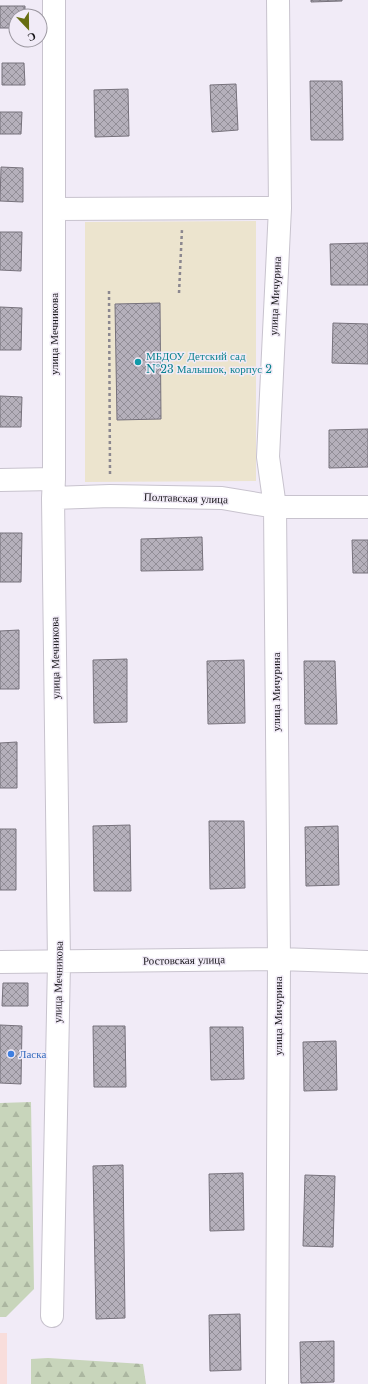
<svg xmlns="http://www.w3.org/2000/svg" width="368" height="1384" viewBox="0 0 368 1384" font-family="'Libre Baskerville',serif">
<style>
.commercial{fill:#f8dddb}
.education{fill:#ece4ce}
.forest{fill:url(#forest-firs)}
.building{fill:url(#building-cross-hatch);stroke:#77727c}
.lines{fill:none;stroke-linecap:round;stroke-linejoin:round}
.minor-casing{stroke:#c8c3ce;stroke-width:24}
.path{stroke:#8b878f;stroke-width:2.5;stroke-dasharray:3 3;stroke-linecap:butt}
.minor{stroke:#fff;stroke-width:22}
.culture-dot{fill:#0f9aa8;stroke:#f1ebf7;stroke-width:1.5}
.shop-dot{fill:#3f7fe0;stroke:#f1ebf7;stroke-width:1.5}
.labels{text-anchor:middle;stroke-width:3;stroke-linejoin:round;paint-order:stroke}
.street-label{font-size:11px;fill:#18161a;stroke:#f1ebf7}
.culture-label{font-size:11px;fill:#0d838f;stroke:#f1ebf7;text-anchor:start}
.shop-label{font-size:11px;fill:#366cbe;stroke:#f1ebf7;text-anchor:start}
</style>
<defs>
<pattern id="forest-firs" width="22" height="20" patternUnits="userSpaceOnUse"><rect width="22" height="20" fill="#c8d5bb"/><path d="M5 1l3.5 6h-7zM16 11l3.5 6h-7z" fill="#abb6a0"/></pattern>
<pattern id="building-cross-hatch" width="8" height="8" patternUnits="userSpaceOnUse"><rect width="8" height="8" fill="#b5b0bb"/><path d="M0 0l8 8M0 8l8-8" fill="none" stroke="#928e97"/></pattern>
</defs>
<rect width="100%" height="100%" fill="#f1ebf7"/>
<path class="commercial" d="M 0,1333 L 7,1333 L 7,1384 L 0,1384 Z"/>
<path class="education" d="M 256,221 L 256,481 L 85,482 L 85,222 Z"/>
<path class="forest" d="M 31,1102 L 34,1289 L 6,1317 L 0,1317 L 0,1103 Z
M 48,1358 L 143,1364 L 146,1384 L 31,1384 L 31,1359 Z"/>
<path class="building" d="M 311,0 L 342,0 L 342,1 L 311,2 Z
M 0,6 L 25,6 L 25,16 L 16,16 L 16,28 L 0,28 Z
M 2,63 L 24,63 L 25,85 L 2,85 Z
M 310,81 L 342,81 L 343,140 L 311,140 Z
M 236,84 L 238,130 L 212,132 L 210,85 Z
M 128,89 L 129,136 L 95,137 L 94,90 Z
M 0,112 L 22,112 L 21,134 L 0,134 Z
M 1,167 L 23,168 L 23,202 L 0,201 Z
M 0,232 L 22,232 L 21,271 L 0,270 Z
M 368,243 L 368,285 L 331,285 L 330,244 Z
M 160,303 L 161,419 L 117,420 L 115,304 Z
M 0,307 L 22,308 L 21,350 L 0,350 Z
M 333,323 L 368,324 L 368,364 L 332,363 Z
M 0,396 L 22,397 L 21,427 L 0,427 Z
M 368,429 L 368,467 L 329,468 L 329,430 Z
M 0,533 L 22,533 L 21,582 L 0,582 Z
M 202,537 L 203,570 L 141,571 L 141,539 Z
M 352,540 L 368,540 L 368,573 L 353,573 Z
M 19,630 L 19,689 L 0,689 L 0,631 Z
M 127,659 L 127,722 L 94,723 L 93,660 Z
M 244,660 L 245,723 L 208,724 L 207,661 Z
M 304,661 L 335,661 L 337,724 L 305,724 Z
M 17,742 L 17,788 L 0,788 L 0,743 Z
M 209,821 L 244,821 L 245,888 L 210,889 Z
M 130,825 L 131,891 L 94,891 L 93,826 Z
M 338,826 L 339,885 L 306,886 L 305,827 Z
M 0,829 L 16,829 L 16,890 L 0,890 Z
M 3,983 L 28,983 L 28,1006 L 2,1006 Z
M 0,1025 L 22,1026 L 21,1084 L 0,1083 Z
M 93,1026 L 125,1026 L 126,1087 L 94,1087 Z
M 210,1027 L 243,1027 L 244,1079 L 211,1080 Z
M 336,1041 L 337,1090 L 304,1091 L 303,1042 Z
M 123,1165 L 125,1318 L 96,1319 L 93,1166 Z
M 243,1173 L 244,1230 L 210,1231 L 209,1174 Z
M 305,1175 L 335,1176 L 333,1247 L 303,1246 Z
M 240,1314 L 241,1370 L 210,1371 L 209,1315 Z
M 334,1341 L 334,1382 L 301,1383 L 300,1342 Z"/>
<g class="lines">
<g class="minor-casing">
<path id="minor" d="M 54,209 L 280,208
M 0,480 L 54,479
M 53,498 L 110,496 L 222,498 L 275,507 L 368,507
M 0,962 L 279,959 L 368,962
M 52,1316 L 59,962 L 53,498 L 54,479 L 54,0
M 277,1384 L 279,959 L 275,507 L 268,457 L 280,208 L 278,0"/>
</g>
<path class="path" d="M 109,291 L 110,475
M 179,293 L 182,229"/>
<use href="#minor" class="minor"/>
</g>
<circle class="culture-dot" cx="138" cy="362" r="4"/>
<circle class="shop-dot" cx="11" cy="1054" r="4"/>
<g class="labels">
<g class="street-label">
<text transform="translate(275 296) rotate(-87)" y="4">улица Мичурина</text>
<text transform="translate(54 334) rotate(-90)" y="4">улица Мечникова</text>
<text transform="translate(186 498) rotate(2)" y="4">Полтавская улица</text>
<text transform="translate(55 658) rotate(-91)" y="4">улица Мечникова</text>
<text transform="translate(276 692) rotate(-90)" y="4">улица Мичурина</text>
<text transform="translate(184 960) rotate(-1)" y="4">Ростовская улица</text>
<text transform="translate(58 982) rotate(-89)" y="4">улица Мечникова</text>
<text transform="translate(278 1016) rotate(-90)" y="4">улица Мичурина</text>
</g>
<g class="culture-label">
<text x="146" y="360">МБДОУ Детский сад<tspan x="146" dy="13">№23 Малышок, корпус 2</tspan></text>
</g>
<g class="shop-label">
<text x="19" y="1058">Ласка</text>
</g>
</g>
<g transform="translate(28 28) rotate(158)"><circle r="19" fill="#f1ebf7" stroke="#9a969f"/>
<path d="M0-3L7 15L0 10L-7 15Z" fill="#676d11"/>
<text y="-6" font-size="11" font-weight="bold" text-anchor="middle" fill="#18161a">С</text>
</g>
</svg>
